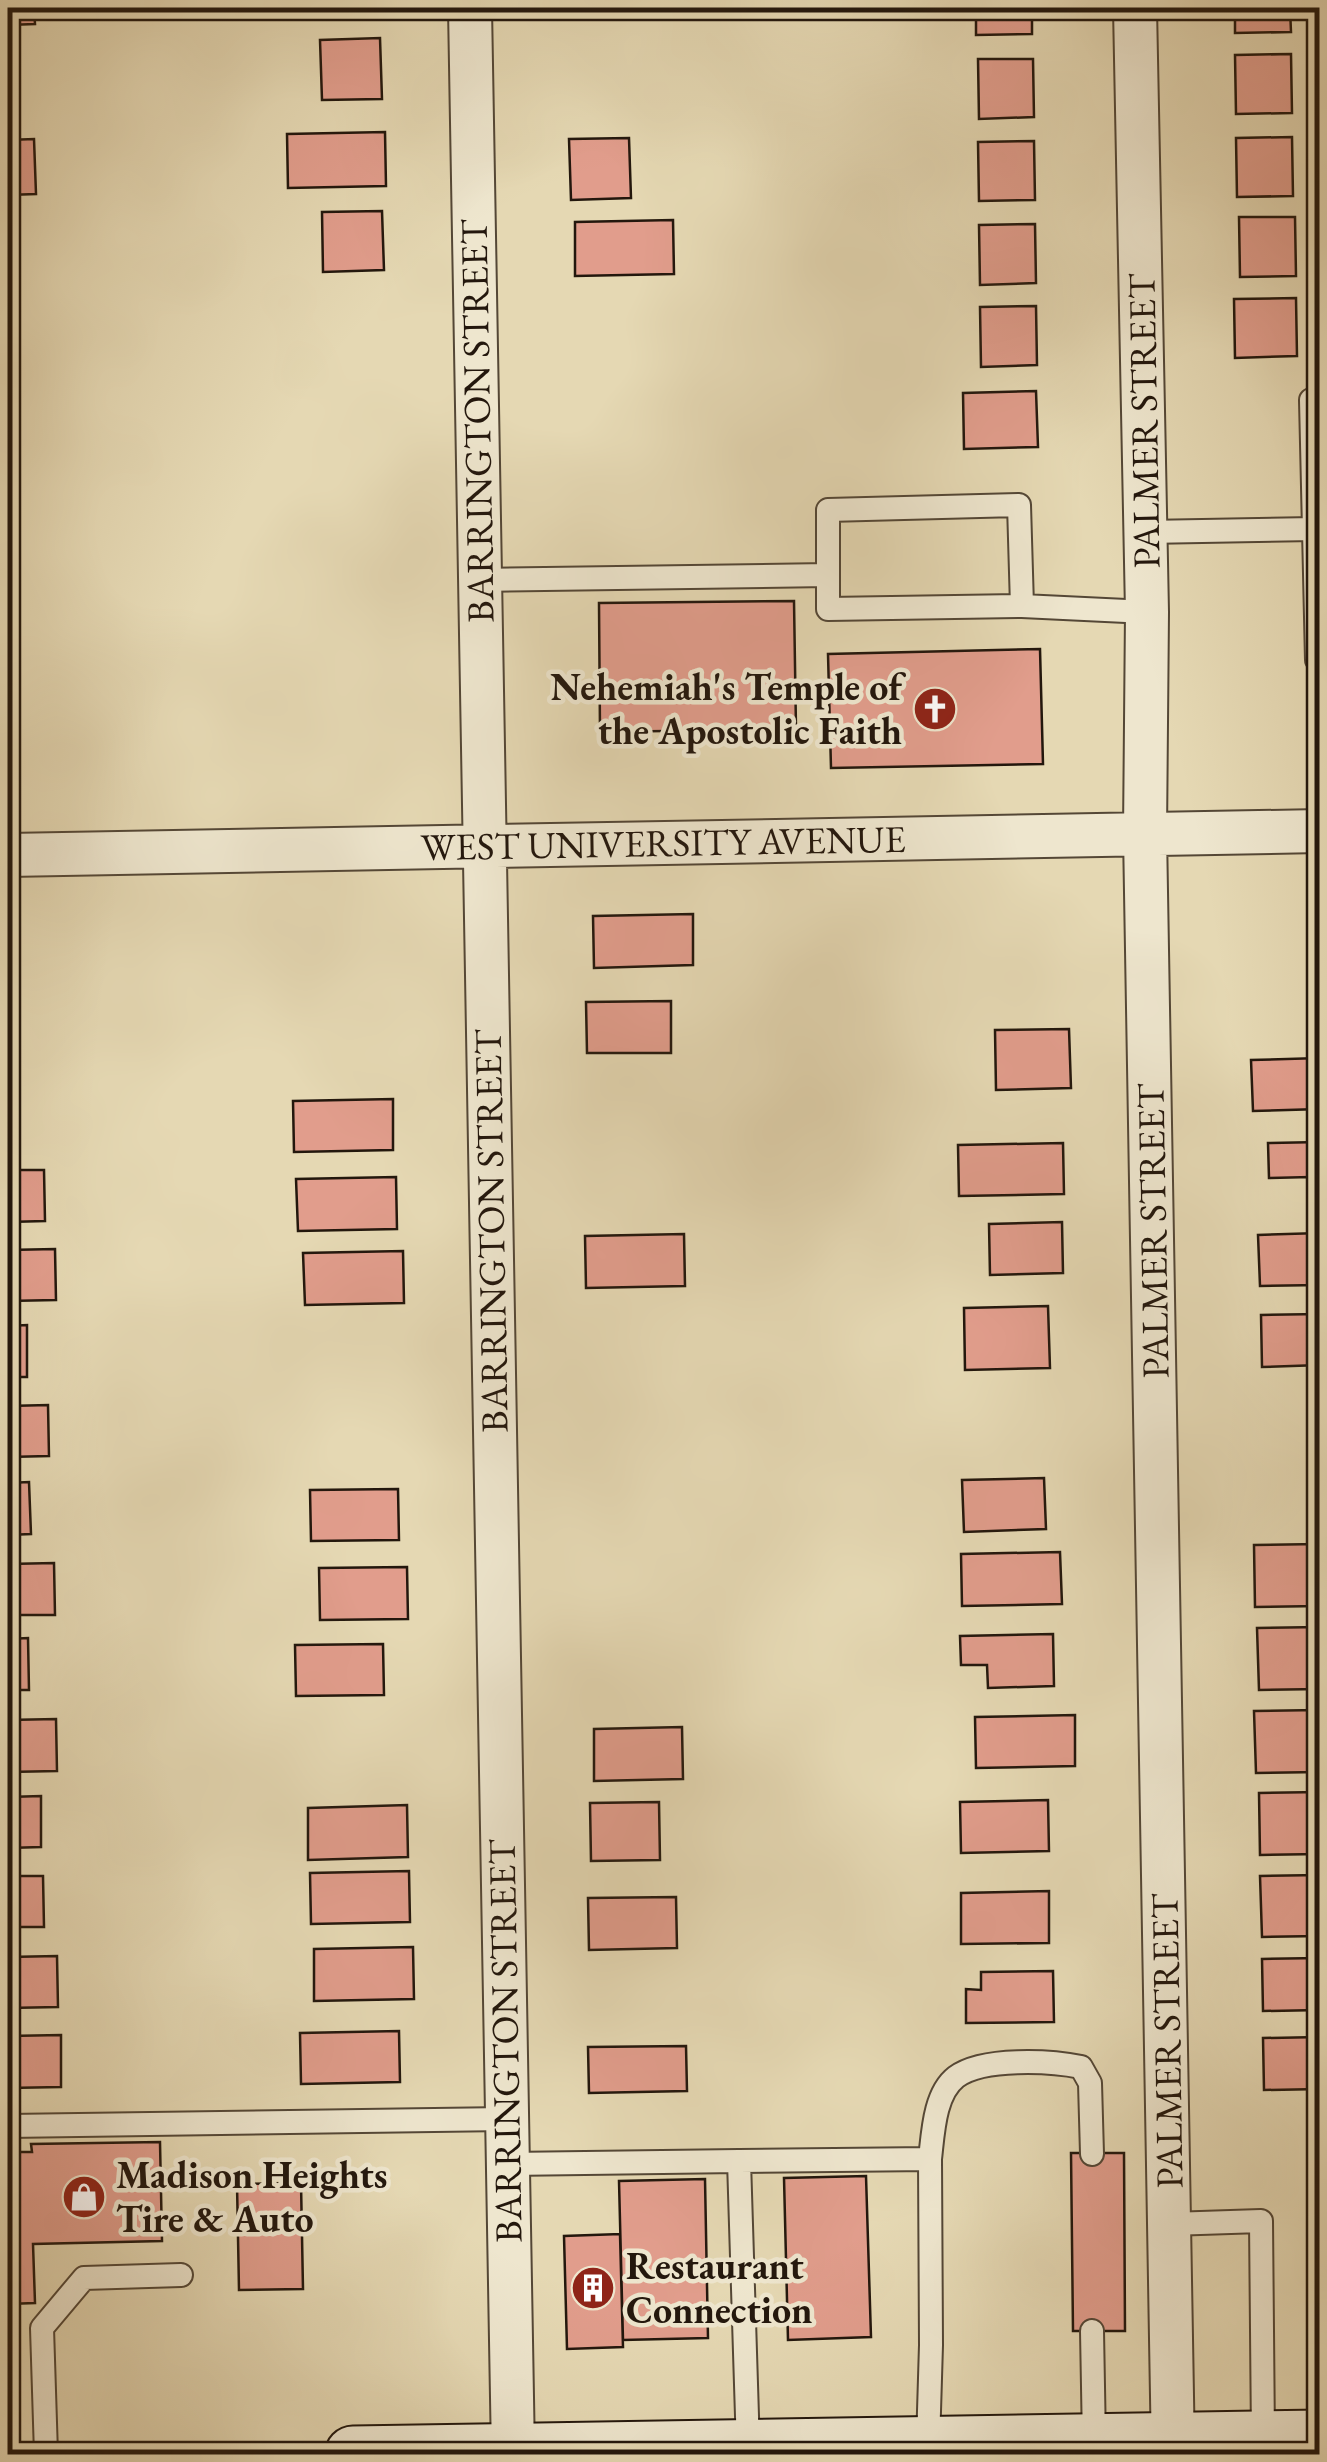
<svg xmlns="http://www.w3.org/2000/svg" width="1327" height="2462" viewBox="0 0 1327 2462" font-family="'EB Garamond',serif">
<style>
.building{fill:#e19d8c;stroke:#23170d;stroke-width:2.5}
.lines{fill:none;stroke-linecap:round;stroke-linejoin:round}
.service-casing{stroke:#544736;stroke-width:26}
.minor-casing{stroke:#544736;stroke-width:46}
.secondary-casing{stroke:#23170d;stroke-width:59}
.service{stroke:#eee6ce;stroke-width:22}
.minor{stroke:#eee6ce;stroke-width:42}
.secondary{stroke:#eee6ce;stroke-width:55}
.labels{text-anchor:middle;stroke-width:9;stroke-linejoin:round;paint-order:stroke}
.street-label{font-size:38px;fill:#23170d;stroke:#eee6ce}
.poi-label{font-size:38px;font-weight:bold;fill:#23170d;stroke:#eee6ce;text-anchor:start}
</style>
<rect width="100%" height="100%" fill="#e5d8b3"/>
<filter id="stains"><feTurbulence type="fractalNoise" baseFrequency=".002" numOctaves="4"/><feColorMatrix values="0 0 0 0 .2 0 0 0 0 .09 0 0 0 0 .02 0 0 0 .5 -.17"/></filter>
<radialGradient id="worn" r=".72"><stop offset=".6" stop-color="#630" stop-opacity="0"/><stop offset="1" stop-color="#630" stop-opacity=".3"/></radialGradient>
<path class="building" d="M 8,8 L 34,8 L 35,24 L 8,25 Z
M 976,8 L 1032,8 L 1032,34 L 976,35 Z
M 1235,8 L 1290,8 L 1291,32 L 1235,33 Z
M 380,38 L 382,99 L 322,100 L 320,40 Z
M 1291,54 L 1292,113 L 1236,114 L 1235,55 Z
M 978,59 L 1033,59 L 1034,117 L 979,119 Z
M 385,132 L 386,186 L 288,188 L 287,134 Z
M 1292,137 L 1293,196 L 1237,197 L 1236,138 Z
M 629,138 L 631,198 L 571,200 L 569,139 Z
M 34,139 L 36,194 L 8,195 L 8,140 Z
M 1034,141 L 1035,200 L 979,201 L 978,142 Z
M 382,211 L 384,270 L 323,272 L 322,212 Z
M 1239,217 L 1295,217 L 1296,276 L 1240,277 Z
M 673,220 L 674,274 L 575,276 L 575,222 Z
M 1035,224 L 1036,283 L 980,285 L 979,225 Z
M 1296,298 L 1297,356 L 1235,358 L 1234,299 Z
M 1036,306 L 1037,365 L 981,367 L 980,307 Z
M 1036,391 L 1038,447 L 964,449 L 963,393 Z
M 794,601 L 796,729 L 600,732 L 599,603 Z
M 1040,649 L 1043,764 L 831,768 L 828,654 Z
M 693,914 L 693,965 L 594,968 L 593,916 Z
M 671,1001 L 671,1053 L 587,1053 L 586,1002 Z
M 1069,1029 L 1071,1088 L 996,1090 L 995,1030 Z
M 1320,1058 L 1320,1109 L 1253,1111 L 1251,1060 Z
M 393,1099 L 393,1150 L 294,1152 L 293,1101 Z
M 1320,1142 L 1320,1210 L 1311,1210 L 1310,1177 L 1269,1178 L 1268,1143 Z
M 1063,1143 L 1064,1194 L 959,1196 L 958,1145 Z
M 8,1170 L 44,1170 L 45,1221 L 8,1222 Z
M 396,1177 L 397,1229 L 298,1231 L 296,1179 Z
M 1062,1222 L 1063,1273 L 990,1275 L 989,1224 Z
M 1320,1233 L 1320,1285 L 1260,1286 L 1258,1235 Z
M 684,1234 L 685,1286 L 586,1288 L 585,1236 Z
M 55,1249 L 56,1300 L 8,1301 L 8,1250 Z
M 403,1251 L 404,1303 L 305,1305 L 303,1253 Z
M 1048,1306 L 1050,1368 L 965,1370 L 964,1308 Z
M 1320,1314 L 1320,1365 L 1262,1367 L 1261,1315 Z
M 27,1325 L 27,1377 L 8,1377 L 8,1326 Z
M 48,1405 L 49,1456 L 8,1457 L 8,1406 Z
M 1044,1478 L 1046,1529 L 964,1532 L 962,1480 Z
M 29,1482 L 31,1534 L 8,1535 L 8,1483 Z
M 398,1489 L 399,1540 L 311,1541 L 310,1490 Z
M 1318,1544 L 1319,1606 L 1255,1607 L 1254,1545 Z
M 1060,1552 L 1062,1604 L 962,1606 L 961,1554 Z
M 54,1563 L 55,1615 L 8,1615 L 8,1564 Z
M 407,1567 L 408,1619 L 320,1620 L 319,1568 Z
M 1320,1627 L 1320,1689 L 1259,1690 L 1257,1628 Z
M 1053,1634 L 1054,1686 L 988,1688 L 987,1665 L 961,1665 L 960,1636 Z
M 28,1638 L 29,1690 L 8,1690 L 8,1639 Z
M 383,1644 L 384,1695 L 296,1696 L 295,1645 Z
M 1318,1710 L 1319,1772 L 1256,1773 L 1254,1711 Z
M 1075,1715 L 1075,1766 L 976,1768 L 975,1717 Z
M 56,1719 L 57,1771 L 8,1772 L 8,1720 Z
M 682,1727 L 683,1779 L 594,1781 L 594,1729 Z
M 1320,1792 L 1320,1854 L 1260,1855 L 1259,1793 Z
M 41,1796 L 41,1847 L 8,1848 L 8,1797 Z
M 1048,1800 L 1049,1851 L 961,1853 L 960,1802 Z
M 659,1802 L 660,1860 L 591,1861 L 590,1803 Z
M 407,1805 L 408,1857 L 308,1860 L 308,1808 Z
M 409,1871 L 410,1922 L 311,1924 L 310,1873 Z
M 1320,1875 L 1320,1936 L 1262,1937 L 1260,1876 Z
M 8,1876 L 43,1876 L 44,1927 L 8,1927 Z
M 1049,1891 L 1049,1943 L 961,1944 L 961,1893 Z
M 676,1897 L 677,1948 L 589,1950 L 588,1898 Z
M 413,1947 L 414,1999 L 314,2001 L 314,1949 Z
M 57,1956 L 58,2007 L 8,2008 L 8,1957 Z
M 1320,1958 L 1320,2010 L 1263,2011 L 1262,1959 Z
M 1053,1971 L 1054,2022 L 966,2023 L 966,1989 L 981,1990 L 981,1972 Z
M 399,2031 L 400,2082 L 301,2084 L 300,2033 Z
M 61,2035 L 61,2087 L 8,2088 L 8,2036 Z
M 1320,2037 L 1320,2089 L 1264,2090 L 1263,2038 Z
M 686,2046 L 687,2091 L 589,2093 L 588,2047 Z
M 160,2142 L 162,2241 L 33,2244 L 35,2303 L 8,2304 L 8,2152 L 32,2152 L 31,2144 Z
M 1071,2153 L 1124,2153 L 1125,2331 L 1073,2331 Z
M 866,2176 L 871,2337 L 788,2340 L 784,2178 Z
M 705,2179 L 708,2338 L 623,2340 L 619,2181 Z
M 301,2183 L 303,2289 L 239,2290 L 237,2184 Z
M 620,2234 L 623,2347 L 567,2349 L 564,2236 Z"/>
<g class="lines">
<g class="service-casing">
<path id="service" d="M 1320,400 L 1311,400 L 1317,660 L 1320,660
M 1146,532 L 1314,529
M 828,575 L 828,510 L 1019,505 L 1022,606
M 479,580 L 828,575 L 828,609 L 1022,606 L 1147,612
M 8,2126 L 506,2119
M 930,2159 C 933,2134 934,2094 956,2077 C 983,2057 1051,2061 1081,2067 L 1090,2083 L 1092,2154
M 739,2161 L 930,2159 L 931,2345 L 928,2444
M 507,2164 L 739,2161 L 748,2448
M 1170,2224 L 1261,2221 L 1263,2439
M 1092,2331 L 1094,2442
M 46,2454 L 42,2328 L 84,2278 L 181,2275"/>
</g>
<g class="minor-casing">
<path id="minor" d="M 470,8 L 513,2454
M 1135,8 L 1147,612 L 1145,834 L 1173,2454
M 8,855 L 1320,831"/>
</g>
<g class="secondary-casing">
<path id="secondary" d="M 353,2454 L 1320,2438"/>
</g>
<use href="#service" class="service"/>
<use href="#minor" class="minor"/>
<use href="#secondary" class="secondary"/>
</g>
<defs>
<g id="church-disc" transform="scale(2.25)"><circle r="9.5" fill="#8f2418" stroke="#eee6ce"/><path d="M-1.2-6h2.4v3.5h3.3v2.4h-3.3V6h-2.4V-.1h-3.3v-2.4h3.3Z" fill="#fff"/></g>
<g id="shop-disc" transform="scale(2.25)"><circle r="9.5" fill="#8f2418" stroke="#eee6ce"/><path d="M-5-2.5h2.3a2.7 3.5 0 0 1 5.4 0H5L5.5 6h-11ZM-1.5-2.5h3a1.5 2.3 0 0 0-3 0Z" fill="#fff"/></g>
<g id="building-disc" transform="scale(2.25)"><circle r="9.5" fill="#8f2418" stroke="#eee6ce"/><path d="M-4-6H4V6H1V3H-1V6H-4ZM-2.5-4.3h1.7v1.8h-1.7ZM.8-4.3h1.7v1.8H.8ZM-2.5-1h1.7V.8h-1.7ZM.8-1h1.7V.8H.8Z" fill="#fff"/></g>
</defs>
<g fill-rule="evenodd">
<use href="#church-disc" x="935" y="709"/>
<use href="#shop-disc" x="84" y="2197"/>
<use href="#building-disc" x="593" y="2288"/>
</g>
<g class="labels">
<g class="street-label">
<text transform="translate(477 421) rotate(-91)" y="13">BARRINGTON STREET</text>
<text transform="translate(1144 421) rotate(-91)" y="13">PALMER STREET</text>
<text transform="translate(663 843) rotate(-1)" y="13">WEST UNIVERSITY AVENUE</text>
<text transform="translate(491 1231) rotate(-91)" y="13">BARRINGTON STREET</text>
<text transform="translate(1153 1231) rotate(-91)" y="13">PALMER STREET</text>
<text transform="translate(505 2041) rotate(-91)" y="13">BARRINGTON STREET</text>
<text transform="translate(1167 2041) rotate(-91)" y="13">PALMER STREET</text>
</g>
<g class="poi-label">
<text x="902" y="700" text-anchor="end">Nehemiah's Temple of<tspan x="902" dy="44">the Apostolic Faith</tspan></text>
<text x="116" y="2188">Madison Heights<tspan x="116" dy="44">Tire &amp; Auto</tspan></text>
<text x="626" y="2279">Restaurant<tspan x="626" dy="44">Connection</tspan></text>
</g>
</g>
<rect width="1327" height="2462" fill="none" stroke="#e5d8b3" stroke-width="40"/>
<rect x="10" y="10" width="1307" height="2442" fill="none" stroke="#23170d" stroke-width="5"/>
<rect x="20" y="20" width="1287" height="2422" fill="none" stroke="#23170d" stroke-width="2.5"/>
<rect width="100%" height="100%" filter="url(#stains)"/>
<rect width="100%" height="100%" fill="url(#worn)"/>
</svg>
